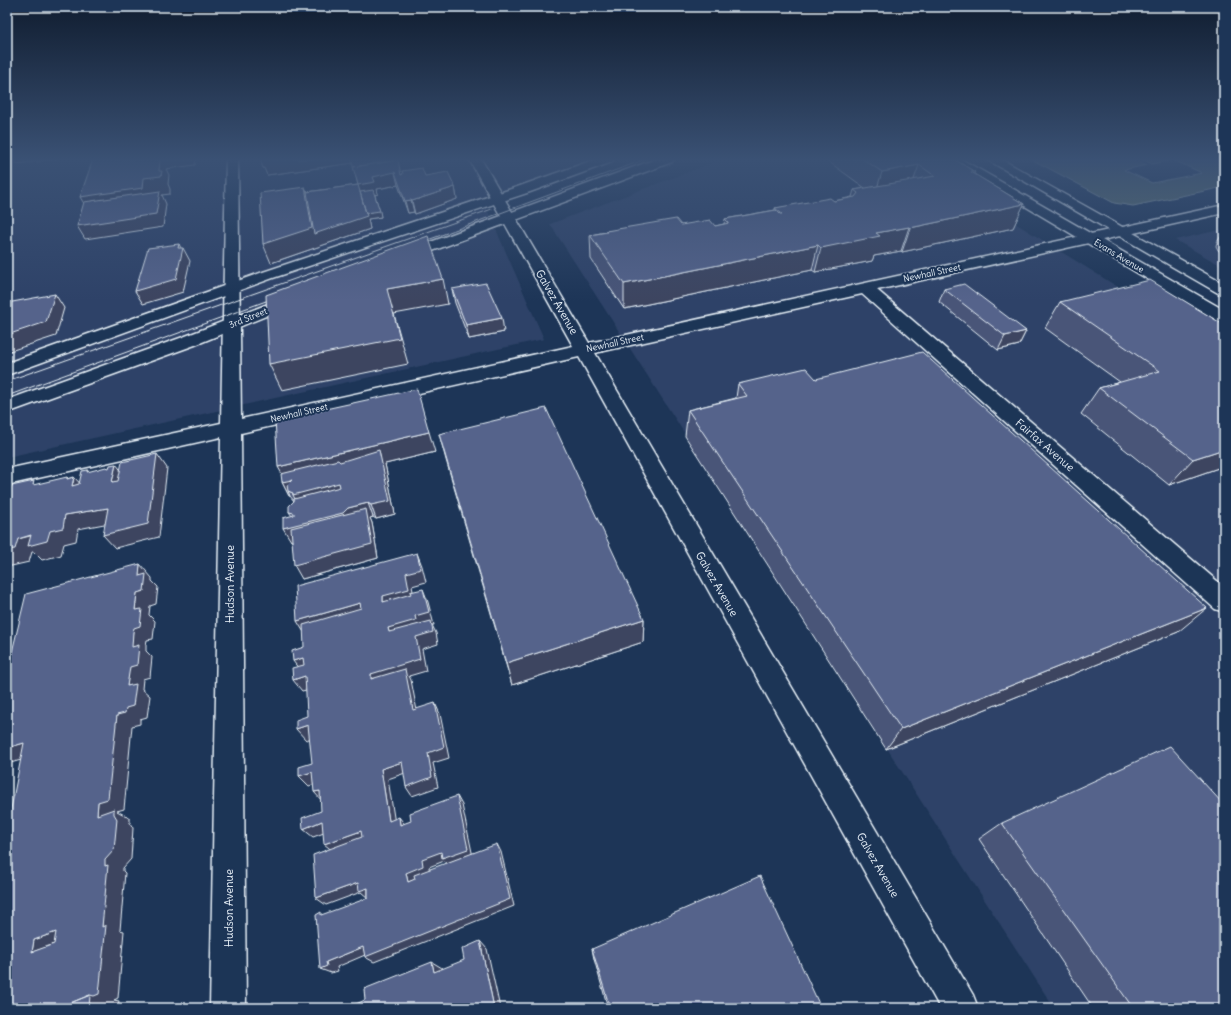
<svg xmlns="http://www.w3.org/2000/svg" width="1231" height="1015" viewBox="0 0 1231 1015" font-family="Delius,sans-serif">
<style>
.built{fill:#2e4367}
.green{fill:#5e736e;stroke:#a3b2b3}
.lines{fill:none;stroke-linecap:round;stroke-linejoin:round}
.minor-casing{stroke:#e8f1f8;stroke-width:3}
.major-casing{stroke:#e8f1f8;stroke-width:3}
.minor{fill:#1d3557;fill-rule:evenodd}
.major{fill:#1d3557;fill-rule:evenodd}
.tram{stroke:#e8f1f8;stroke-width:1}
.wall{fill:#495578;stroke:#e8f1f8}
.shaded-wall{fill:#3c4561;stroke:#e8f1f8}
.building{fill:#55638b;stroke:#e8f1f8;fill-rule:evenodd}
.labels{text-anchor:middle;stroke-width:4;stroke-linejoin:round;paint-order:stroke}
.far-street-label{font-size:9px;fill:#e8f1f8;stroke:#1d3557}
.street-label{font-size:11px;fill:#e8f1f8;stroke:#1d3557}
</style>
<rect width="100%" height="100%" fill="#1d3557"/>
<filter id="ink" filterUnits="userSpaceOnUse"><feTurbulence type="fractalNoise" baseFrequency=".025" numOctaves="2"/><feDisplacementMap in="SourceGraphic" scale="8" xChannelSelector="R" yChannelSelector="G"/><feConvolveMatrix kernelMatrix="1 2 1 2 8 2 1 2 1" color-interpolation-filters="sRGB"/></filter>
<g filter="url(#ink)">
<path class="built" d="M 7,159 L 589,159 L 483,200 L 544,339 L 7,457 Z
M 723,159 L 912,159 L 1224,353 L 1224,1008 L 1054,1008 L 550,224 Z
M 1224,229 L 1224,267 L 1175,240 Z"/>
<path class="green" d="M 1031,159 L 1134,159 L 1147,165 L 1124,170 L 1152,183 L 1202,173 L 1173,160 L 1152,164 L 1142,159 L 1224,159 L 1224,187 L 1133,206 L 1114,203 Z"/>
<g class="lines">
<g class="minor-casing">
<path id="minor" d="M 226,159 L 238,159 L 241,419 L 573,346 L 469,159 L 481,159 L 589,343 L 1224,205 L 1224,213 L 877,290 L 1224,587 L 1224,612 L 1215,609 L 862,294 L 595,353 L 973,995 L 978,1008 L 940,1008 L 579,357 L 241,433 L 246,1008 L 210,1008 L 221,437 L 7,485 L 7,469 L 221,423 Z"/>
</g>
<g class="major-casing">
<path id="major" d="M 596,159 L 614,159 L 612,162 L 530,192 L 273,278 L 7,375 L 7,363 L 263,272 L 520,186 Z
M 656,159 L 674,159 L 672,162 L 408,260 L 403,261 L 398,260 L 396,257 L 398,254 Z
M 946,159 L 961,159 L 1224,310 L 1224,322 L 1218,321 Z
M 986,159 L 1001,159 L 1224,284 L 1224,295 L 1218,293 Z
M 294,294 L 300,296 L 302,299 L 300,302 L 195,345 L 7,413 L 7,400 L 183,337 Z"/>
</g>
<use href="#minor" class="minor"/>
<use href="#major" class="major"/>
<path class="tram" d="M 417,244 L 646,159
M 7,381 L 492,209
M 7,396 L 277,297"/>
</g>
<path class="wall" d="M 260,159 L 373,162 L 393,161 L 401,175 L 403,174 L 402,171 L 425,176 L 455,187 L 457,199 L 415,214 L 414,212 L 408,213 L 398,185 L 377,189 L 378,194 L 375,195 L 381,217 L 368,219 L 370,229 L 271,263 L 305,187 L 307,192 L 358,185 L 353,163 L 267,175 L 264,168 L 263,168 Z
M 825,159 L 954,159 L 975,172 L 974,174 L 1024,204 L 1013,228 L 902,252 L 901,251 L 874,256 L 872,261 L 815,272 L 812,270 L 624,309 L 591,259 L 590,235 L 606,232 L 606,231 L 681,225 L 715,226 L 724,224 L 725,219 L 775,210 L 775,208 L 834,201 L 852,197 L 854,190 L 865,188 Z
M 1224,231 L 1224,255 L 1218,250 L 1216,246 L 1217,242 Z
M 452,289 L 504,332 L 469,339 L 455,303 Z
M 944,289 L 1026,331 L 1019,345 L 998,350 L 939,302 Z
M 1060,302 L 1224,325 L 1224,466 L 1169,485 L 1081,414 L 1099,388 L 1120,382 L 1045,328 Z
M 816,379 L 1178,632 L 886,749 L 685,436 L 688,410 L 736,398 L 738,384 Z
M 439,434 L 644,619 L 643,642 L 512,685 L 446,460 Z
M 435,452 L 385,464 L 395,514 L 376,519 L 373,517 L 370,518 L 372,523 L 378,558 L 302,579 L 292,541 L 291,541 L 292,516 L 289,512 L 294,501 L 290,496 L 289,496 L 282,482 Z
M 1002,823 L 1224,1008 L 1093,1008 L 979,839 Z
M 592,949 L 821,1008 L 608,1008 L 594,959 Z"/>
<path class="shaded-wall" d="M 14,159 L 56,159 L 17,164 Z
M 149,159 L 196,159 L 195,165 L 166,169 L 169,175 L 168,184 L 170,189 L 170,194 L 162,195 L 166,204 L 163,227 L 85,239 L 77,226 L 91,215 L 80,197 L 144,178 Z
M 260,159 L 352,159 L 353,163 L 267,175 L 264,168 L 263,168 Z
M 919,165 L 911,188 L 875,195 L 882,172 Z
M 395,167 L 395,173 L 398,185 L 377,189 L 378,194 L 362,197 L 380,211 L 381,217 L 368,219 L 370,229 L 271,263 L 263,244 L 305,187 L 312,205 L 358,185 L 373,177 Z
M 455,187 L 457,199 L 415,214 L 412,201 Z
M 411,200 L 414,212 L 408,213 L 405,201 Z
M 1024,204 L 1013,228 L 902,252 L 910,228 Z
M 909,227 L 901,251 L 874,256 L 872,261 L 815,272 L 821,248 L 876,233 Z
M 179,244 L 182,250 L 183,248 L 190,261 L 183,292 L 143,304 L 135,291 L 178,248 Z
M 818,245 L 812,270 L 624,309 L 624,284 Z
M 443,279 L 448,304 L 394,314 L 408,364 L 282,390 L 269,364 L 387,289 Z
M 55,294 L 64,308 L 56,336 L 7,352 L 7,335 Z
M 502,318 L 504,332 L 469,339 L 466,325 Z
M 1026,331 L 1019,345 L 998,350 L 1005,336 Z
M 429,432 L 435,452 L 385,464 L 395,514 L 376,519 L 371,505 L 339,483 L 345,497 L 300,509 L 293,495 L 293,493 L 288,491 L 290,496 L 289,496 L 282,482 L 286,481 L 278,467 Z
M 1224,449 L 1224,466 L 1169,485 L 1193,459 Z
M 157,454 L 167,468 L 159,537 L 115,548 L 103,535 Z
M 116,464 L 127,478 L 124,496 L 112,482 Z
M 67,477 L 73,483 L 74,477 L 87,491 L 85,500 L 67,479 Z
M 368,503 L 373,517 L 370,518 L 372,523 L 378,558 L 302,579 L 294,565 L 349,526 L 291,541 L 283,528 L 348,508 Z
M 108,508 L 120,521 L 78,529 L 76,541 L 64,544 L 61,555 L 42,560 L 34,552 L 32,552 L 29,562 L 7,567 L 7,550 L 18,539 L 50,531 L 65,515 Z
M 417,553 L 422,566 L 426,582 L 412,586 L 415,602 L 383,602 L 383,596 L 406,573 Z
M 140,564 L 152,578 L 152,581 L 158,587 L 156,604 L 150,606 L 149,615 L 155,621 L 153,639 L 147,640 L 146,645 L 146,651 L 152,657 L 150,677 L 143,679 L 142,689 L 150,696 L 147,717 L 140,719 L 140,724 L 132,726 L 124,809 L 117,811 L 130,818 L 130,823 L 133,828 L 131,859 L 123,868 L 123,871 L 125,873 L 120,930 L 124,931 L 118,998 L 114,1000 L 119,1001 L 118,1008 L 63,1008 L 102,927 L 105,866 L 97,815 L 98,802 L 117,715 L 127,686 Z
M 423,589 L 428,602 L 434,625 L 432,625 L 436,633 L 438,644 L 422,649 L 426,671 L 409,676 L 411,680 L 419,721 L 371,679 L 371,674 L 416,637 L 389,632 L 388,628 L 415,616 Z
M 360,603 L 367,616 L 305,634 L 297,621 Z
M 1207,608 L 1178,632 L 886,749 L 901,729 Z
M 644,619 L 643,642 L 512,685 L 506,663 Z
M 303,658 L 312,670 L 302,673 L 293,661 Z
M 305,676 L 314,688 L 302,691 L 293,680 Z
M 435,703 L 440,714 L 449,758 L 433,763 L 438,787 L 412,796 L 406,787 L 428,753 Z
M 308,725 L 317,736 L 306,740 L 296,729 Z
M 24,743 L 42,754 L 7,764 L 7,748 Z
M 402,762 L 408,772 L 388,779 L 396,830 L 389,821 L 381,769 Z
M 312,772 L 322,782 L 309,786 L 299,776 Z
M 320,791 L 323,802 L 314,792 Z
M 457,796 L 462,805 L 473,857 L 448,866 L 444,861 L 429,867 L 430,874 L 408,882 L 406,873 L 422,859 Z
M 399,817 L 406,826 L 400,825 Z
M 322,821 L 332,830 L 313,837 L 303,829 Z
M 361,831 L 369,840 L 334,852 L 324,844 Z
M 497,844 L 501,852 L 514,906 L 374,962 L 365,957 Z
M 358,883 L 368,888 L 368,898 L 361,892 L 326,905 L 316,898 Z
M 56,932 L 76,938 L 32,952 L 34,940 Z
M 480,941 L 487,949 L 500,1008 L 494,1008 Z
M 363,947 L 372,952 L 337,967 L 338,971 L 331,973 L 320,969 L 326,962 Z
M 432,962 L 442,968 L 444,979 L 434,972 Z"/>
<path class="building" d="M 93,159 L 160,159 L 159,171 L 162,171 L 161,176 L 144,178 L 143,188 L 80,197 Z
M 352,159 L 372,159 L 373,162 L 392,159 L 393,161 L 353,167 Z
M 863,159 L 954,159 L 975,172 L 971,172 L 1024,204 L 910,228 L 909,227 L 876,233 L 880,236 L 821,248 L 818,245 L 624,284 L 590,235 L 607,232 L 606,231 L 676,219 L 681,225 L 710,220 L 715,226 L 729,223 L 725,219 L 776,210 L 780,214 L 782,214 L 775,208 L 830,198 L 834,201 L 855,197 L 858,193 L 854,190 L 935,176 L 919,165 L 882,172 Z
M 398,160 L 401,175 L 403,174 L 402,171 L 422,168 L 425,176 L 448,172 L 455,187 L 412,201 L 411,200 L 405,201 L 395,172 L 373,177 L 375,182 L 358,185 L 367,216 L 314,234 L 307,192 L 358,185 L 353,167 Z
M 305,187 L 312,228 L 263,244 L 260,193 Z
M 373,190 L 380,211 L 366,213 L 360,192 Z
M 160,191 L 156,214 L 77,226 L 84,202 Z
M 428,236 L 443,279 L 387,289 L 400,338 L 269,364 L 266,295 Z
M 179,244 L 178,248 L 183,248 L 176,279 L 135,291 L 148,248 Z
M 1150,280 L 1224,325 L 1224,449 L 1193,459 L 1099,388 L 1160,371 L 1060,302 Z
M 486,283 L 502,318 L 466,325 L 452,289 Z
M 964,284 L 1026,331 L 1005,336 L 944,289 Z
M 55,294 L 46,322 L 7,335 L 7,303 Z
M 922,352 L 1207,608 L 901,729 L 688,410 L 747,396 L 738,384 L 806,368 L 816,379 Z
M 417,389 L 429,432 L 278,467 L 275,420 Z
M 546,408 L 644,619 L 506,663 L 439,434 Z
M 379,450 L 390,501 L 371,505 L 368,503 L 348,508 L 343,513 L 283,528 L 283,518 L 294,515 L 294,513 L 289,512 L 289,506 L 294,501 L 294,499 L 340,487 L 339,483 L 293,495 L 293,493 L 288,491 L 287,485 L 292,480 L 282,482 L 281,474 L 338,460 L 340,462 Z
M 157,454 L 148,524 L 103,535 L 108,508 L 65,515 L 63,528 L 50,531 L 47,541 L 28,546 L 31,535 L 18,539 L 15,549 L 7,550 L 7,487 L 34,481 L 33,485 L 67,477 L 67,479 L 74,477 L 72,486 L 79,484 L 82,471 L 88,470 L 87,472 L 106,467 L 109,468 L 110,465 L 116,464 L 112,482 L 118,481 L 122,462 Z
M 366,509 L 372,544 L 294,565 L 291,528 Z
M 417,553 L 421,569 L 406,573 L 409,589 L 383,596 L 383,602 L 411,594 L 410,592 L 423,589 L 429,612 L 415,616 L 416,620 L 388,628 L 389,632 L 431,621 L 433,632 L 416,637 L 420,659 L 371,674 L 371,679 L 405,669 L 413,710 L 435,703 L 444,747 L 428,753 L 432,777 L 406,787 L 402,762 L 381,769 L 389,821 L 399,817 L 400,825 L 411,821 L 410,813 L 457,796 L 468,849 L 442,858 L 441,852 L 422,859 L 423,866 L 406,873 L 408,882 L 415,879 L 414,875 L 497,844 L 510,899 L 365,957 L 363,947 L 326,962 L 327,966 L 320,969 L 316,915 L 321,912 L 321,915 L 368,898 L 368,888 L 359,891 L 358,883 L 316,898 L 313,855 L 362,837 L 361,831 L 324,844 L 322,821 L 303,829 L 302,818 L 321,811 L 320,791 L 314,792 L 312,772 L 299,776 L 299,767 L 312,763 L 308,725 L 296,729 L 296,720 L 307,716 L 306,694 L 305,676 L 293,680 L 292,668 L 304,665 L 303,658 L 293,661 L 292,651 L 304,647 L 303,625 L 361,608 L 360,603 L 297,621 L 295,586 Z
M 140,564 L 139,576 L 146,574 L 144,591 L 137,593 L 135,610 L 142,609 L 140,626 L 134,628 L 133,632 L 132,647 L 139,645 L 137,665 L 130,667 L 127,686 L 136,684 L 133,706 L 126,708 L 125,713 L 117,715 L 108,799 L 98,802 L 97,815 L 114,809 L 114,814 L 117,819 L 114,850 L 105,860 L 105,866 L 108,865 L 102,927 L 106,925 L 99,994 L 94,996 L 90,995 L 58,1008 L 7,1008 L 8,900 L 7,900 L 7,829 L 24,743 L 7,748 L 7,673 L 26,594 ZM 56,932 L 54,944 L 32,952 L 34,940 Z
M 1170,746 L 1224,805 L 1224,1008 L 1133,1008 L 1002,823 Z
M 760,876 L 821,1008 L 610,1008 L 592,949 Z
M 480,941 L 494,1008 L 347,1008 L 365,1000 L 364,989 L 432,962 L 434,972 L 464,960 L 462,949 Z
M 90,995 L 89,1008 L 58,1008 Z"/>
</g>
<linearGradient id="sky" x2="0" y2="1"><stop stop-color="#101d30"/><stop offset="0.53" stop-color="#3a5174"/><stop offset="1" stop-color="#3a5174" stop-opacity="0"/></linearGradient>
<rect width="1231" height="301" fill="url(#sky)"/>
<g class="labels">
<g class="far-street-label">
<text transform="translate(1119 256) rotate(31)" y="3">Evans Avenue</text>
<text transform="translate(932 273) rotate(-12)" y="3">Newhall Street</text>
<text transform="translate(248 318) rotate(-22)" y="3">3rd Street</text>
<text transform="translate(615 343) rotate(-12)" y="3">Newhall Street</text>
<text transform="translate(299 413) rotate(-13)" y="3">Newhall Street</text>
</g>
<g class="street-label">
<text transform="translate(557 302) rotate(60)" y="4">Galvez Avenue</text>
<text transform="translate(1045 445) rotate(41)" y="4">Fairfax Avenue</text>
<text transform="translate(230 584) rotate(-90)" y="4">Hudson Avenue</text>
<text transform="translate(717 584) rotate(60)" y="4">Galvez Avenue</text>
<text transform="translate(878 865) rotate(60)" y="4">Galvez Avenue</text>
<text transform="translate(229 908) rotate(-90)" y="4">Hudson Avenue</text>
</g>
</g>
<rect width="1231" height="1015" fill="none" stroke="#1d3557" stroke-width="24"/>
<rect x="12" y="12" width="1207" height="991" fill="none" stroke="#e8f1f8" stroke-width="1.5" filter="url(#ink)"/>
</svg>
